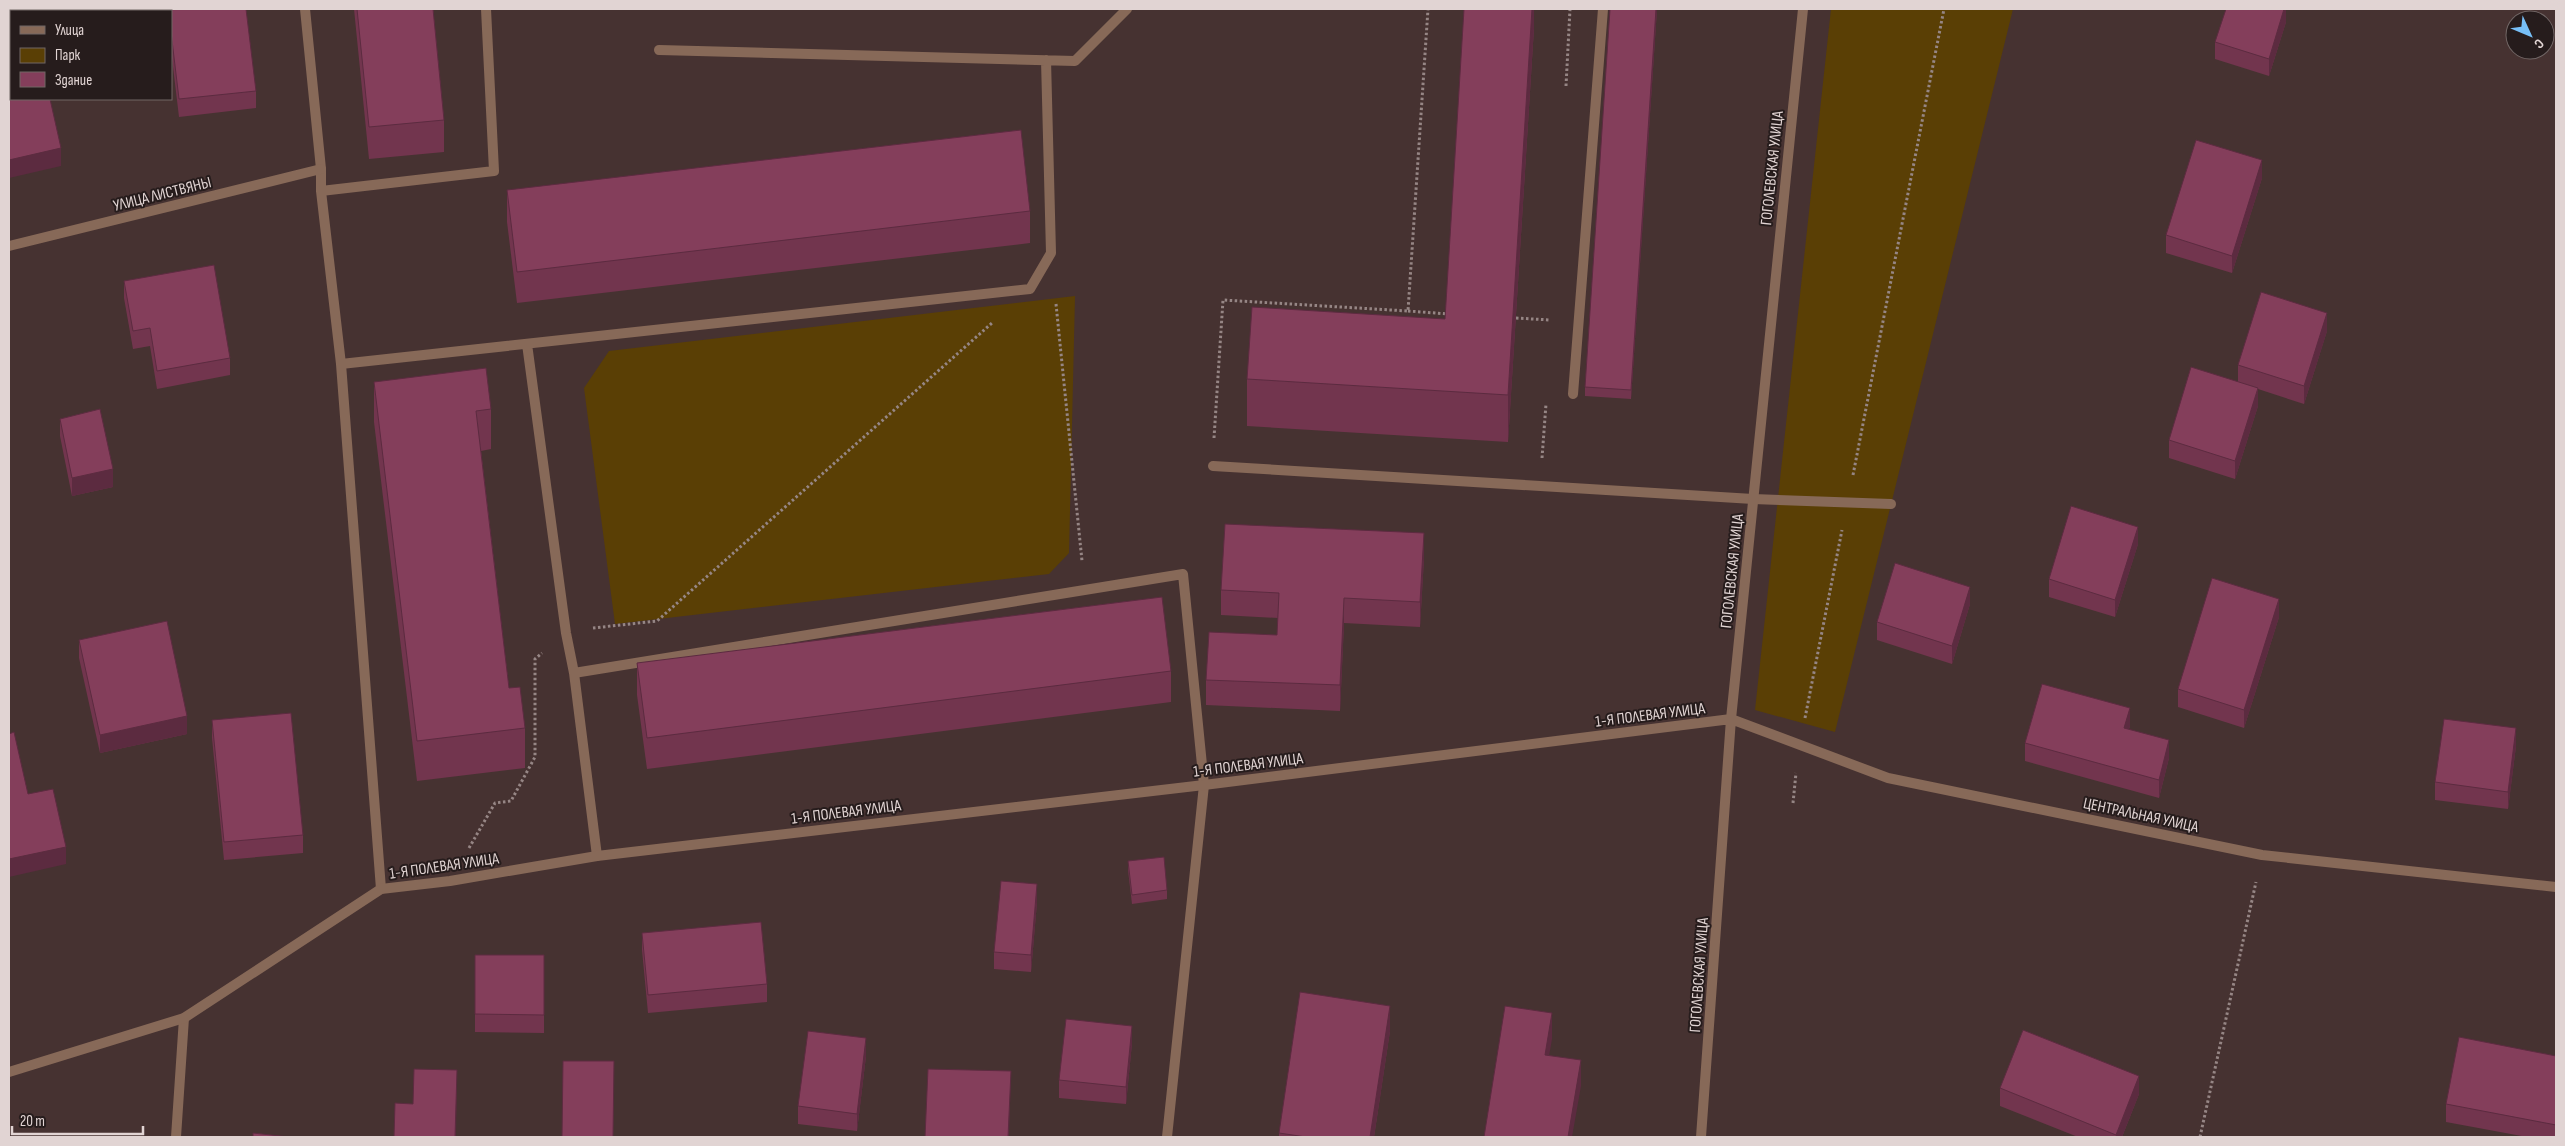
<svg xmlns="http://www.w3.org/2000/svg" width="2565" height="1146" viewBox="0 0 2565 1146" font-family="'Sofia Sans Condensed',sans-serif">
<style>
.green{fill:#5a3f05}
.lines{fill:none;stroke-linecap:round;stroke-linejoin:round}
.path{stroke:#968685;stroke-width:3;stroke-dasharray:2.5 2.5;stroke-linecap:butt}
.service{stroke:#876958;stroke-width:10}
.minor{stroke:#876958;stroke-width:10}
.wall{fill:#72354e}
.shaded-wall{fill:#5c2b40}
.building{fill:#843e5b;stroke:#5c2b40}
.labels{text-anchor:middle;stroke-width:4;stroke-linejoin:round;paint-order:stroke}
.street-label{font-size:16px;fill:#e1d4d3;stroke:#261c1c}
</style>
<rect width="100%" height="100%" fill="#463231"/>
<path class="green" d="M 1831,9 L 2013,9 L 1835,732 L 1755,710 Z
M 1075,296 L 1069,553 L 1049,574 L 615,624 L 584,388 L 609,351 Z"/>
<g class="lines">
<path class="path" d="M 1566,86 L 1570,9
M 1056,304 L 1082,561
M 1408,311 L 1448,314
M 1516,318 L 1550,320
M 1214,438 L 1223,300 L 1408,311 L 1428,9
M 1542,458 L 1546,404
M 1853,475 L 1944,9
M 593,628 L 657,621 L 992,323
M 1805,718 L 1842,530
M 1793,803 L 1796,773
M 469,848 L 495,803 L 511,801 L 535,757 L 535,659 L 542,653
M 2200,1137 L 2256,882"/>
<path class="service" d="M 305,9 L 321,169 L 321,191 L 341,364 L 381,889
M 659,50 L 1075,61 L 1127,9
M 321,191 L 494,171 L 486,9
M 527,344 L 566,633 L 574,673
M 341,364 L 1030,289 L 1051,253 L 1046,60
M 1573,394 L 1603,9
M 1213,466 L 1753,499 L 1891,504
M 597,856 L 574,673 L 1183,574 L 1204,785 L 1167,1137
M 176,1137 L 184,1018"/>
<path class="minor" d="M 9,246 L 321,169
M 9,1072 L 184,1018 L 381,889 L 450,881 L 597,856 L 1204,785 L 1731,719 L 1888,778 L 2262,855 L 2556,887
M 1701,1137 L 1731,719 L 1803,9"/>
</g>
<path class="wall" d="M 354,9 L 433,9 L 444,120 L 444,152 L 369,159 Z
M 1534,9 L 1534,28 L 1508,442 L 1247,426 L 1247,379 L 1445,319 Z
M 1657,9 L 1631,399 L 1585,396 L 1585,387 Z
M 2286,9 L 2286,22 L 2269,76 L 2215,59 L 2215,42 Z
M 171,11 L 256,91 L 256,108 L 179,117 L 171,50 Z
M 2262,178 L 2232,273 L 2166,253 L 2166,235 Z
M 507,190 L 1030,211 L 1030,243 L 517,303 L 507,222 Z
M 124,281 L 230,358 L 230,375 L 157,389 L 150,346 L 133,349 L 124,298 Z
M 2327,331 L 2304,404 L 2258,389 L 2258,406 L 2235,479 L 2169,458 L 2169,440 L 2238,382 L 2238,365 Z
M 374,382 L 491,409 L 491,449 L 481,451 L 509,688 L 525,728 L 525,768 L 417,781 L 374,422 Z
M 60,419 L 113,487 L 72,496 L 60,436 Z
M 2138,544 L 2115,617 L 2049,597 L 2049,579 Z
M 1424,558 L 1420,627 L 1344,623 L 1340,711 L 1206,705 L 1206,680 L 1277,635 L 1278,618 L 1221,615 L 1221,590 Z
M 1970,604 L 1952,664 L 1877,640 L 1877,622 Z
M 2279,617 L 2244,728 L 2178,707 L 2178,689 Z
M 79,640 L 187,734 L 100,753 L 79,658 Z
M 637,663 L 1171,671 L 1171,702 L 647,769 L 637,695 Z
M 212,720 L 303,835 L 303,853 L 224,860 L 212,738 Z
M 2130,726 L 2129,729 L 2169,758 L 2159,798 L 2025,761 L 2025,743 Z
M 2516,746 L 2508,809 L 2435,800 L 2435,782 Z
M 1128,861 L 1167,890 L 1167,899 L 1132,904 L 1128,870 Z
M 1037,902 L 1031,972 L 994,969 L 994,952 Z
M 642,933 L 767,984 L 767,1002 L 648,1013 L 642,950 Z
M 475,955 L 544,955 L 544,1033 L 475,1032 Z
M 1390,1031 L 1374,1137 L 1279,1137 L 1279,1133 Z
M 1132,1043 L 1126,1104 L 1059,1098 L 1059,1080 Z
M 866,1056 L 857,1131 L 798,1124 L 798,1106 Z
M 2556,1056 L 2556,1137 L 2527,1137 L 2446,1122 L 2446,1104 Z
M 2000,1088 L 2139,1094 L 2122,1137 L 2078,1137 L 2000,1106 Z"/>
<path class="shaded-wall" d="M 1532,9 L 1534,9 L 1534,28 L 1508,442 L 1508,395 Z
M 1656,9 L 1657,9 L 1631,399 L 1631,390 Z
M 2284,9 L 2286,9 L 2286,22 L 2269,76 L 2269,59 Z
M 61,148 L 61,166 L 9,178 L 9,160 Z
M 2262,160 L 2262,178 L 2232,273 L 2232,256 Z
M 2327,313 L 2327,331 L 2304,404 L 2304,386 Z
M 2258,388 L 2258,406 L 2235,479 L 2235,461 Z
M 113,469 L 113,487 L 72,496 L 72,478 Z
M 2138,527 L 2138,544 L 2115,617 L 2115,600 Z
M 1424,533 L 1424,558 L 1420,627 L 1420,602 Z
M 1970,587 L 1970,604 L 1952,664 L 1952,646 Z
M 1344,598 L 1344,623 L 1340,711 L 1340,685 Z
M 2279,599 L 2279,617 L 2244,728 L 2244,710 Z
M 2130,708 L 2130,726 L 2124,745 L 2124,728 Z
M 187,716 L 187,734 L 100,753 L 100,735 Z
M 2516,728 L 2516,746 L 2508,809 L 2508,792 Z
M 2169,740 L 2169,758 L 2159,798 L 2159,780 Z
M 66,847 L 66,864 L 9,877 L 9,859 Z
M 1037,884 L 1037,902 L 1031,972 L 1031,955 Z
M 1390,1006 L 1390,1031 L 1374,1137 L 1370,1137 Z
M 1552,1013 L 1552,1039 L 1545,1080 L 1545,1055 Z
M 1132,1026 L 1132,1043 L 1126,1104 L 1126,1087 Z
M 866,1038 L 866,1056 L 857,1131 L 857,1114 Z
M 1581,1060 L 1581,1086 L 1572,1137 L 1568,1137 Z
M 457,1070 L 456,1137 L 455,1137 Z
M 1011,1071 L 1009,1137 L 1008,1137 Z
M 2139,1076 L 2139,1094 L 2122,1137 L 2116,1137 L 2116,1135 Z"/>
<path class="building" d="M 168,9 L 246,9 L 256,91 L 179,99 L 171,32 L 171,11 L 169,11 Z
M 357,9 L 433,9 L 444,120 L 369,127 Z
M 1464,9 L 1532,9 L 1508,395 L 1247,379 L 1252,307 L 1445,319 Z
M 1610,9 L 1656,9 L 1631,390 L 1585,387 Z
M 2226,9 L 2284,9 L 2269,59 L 2215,42 Z
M 11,73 L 11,99 L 50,99 L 61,148 L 9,160 L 9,74 Z
M 1021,130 L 1030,211 L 517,272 L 507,190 Z
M 2196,140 L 2262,160 L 2232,256 L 2166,235 Z
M 214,265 L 230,358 L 157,371 L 150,328 L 133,331 L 124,281 Z
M 2261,292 L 2327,313 L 2304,386 L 2238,365 Z
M 2191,367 L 2258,388 L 2235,461 L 2169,440 Z
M 486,368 L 491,409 L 476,411 L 509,688 L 520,687 L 525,728 L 417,741 L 374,382 Z
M 100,409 L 113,469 L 72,478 L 60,419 Z
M 2071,506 L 2138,527 L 2115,600 L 2049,579 Z
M 1225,524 L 1424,533 L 1420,602 L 1344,598 L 1340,685 L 1206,680 L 1209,632 L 1277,635 L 1279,593 L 1221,590 Z
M 1895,563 L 1970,587 L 1952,646 L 1877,622 Z
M 2212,578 L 2279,599 L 2244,710 L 2178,689 Z
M 1162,597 L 1171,671 L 647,738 L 637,663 Z
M 167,621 L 187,716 L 100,735 L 79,640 Z
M 2042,684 L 2130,708 L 2124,728 L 2169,740 L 2159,780 L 2025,743 Z
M 291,713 L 303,835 L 224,842 L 212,720 Z
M 2444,719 L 2516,728 L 2508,792 L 2435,782 Z
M 14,732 L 28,794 L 53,789 L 66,847 L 9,859 L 9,734 Z
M 1164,857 L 1167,890 L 1132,895 L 1128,861 Z
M 1001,881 L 1037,884 L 1031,955 L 994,952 Z
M 761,922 L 767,984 L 648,995 L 642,933 Z
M 475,955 L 544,955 L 544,1015 L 475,1014 Z
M 1300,992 L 1390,1006 L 1370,1137 L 1306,1137 L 1279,1133 Z
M 1505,1006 L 1552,1013 L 1545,1055 L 1581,1060 L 1568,1137 L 1484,1137 Z
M 1066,1019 L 1132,1026 L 1126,1087 L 1059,1080 Z
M 2023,1030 L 2139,1076 L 2116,1135 L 2000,1088 Z
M 808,1031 L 866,1038 L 857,1114 L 798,1106 Z
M 2459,1037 L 2556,1056 L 2556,1125 L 2446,1104 Z
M 563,1061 L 614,1061 L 613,1137 L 562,1137 Z
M 414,1069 L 457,1070 L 455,1137 L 394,1137 L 395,1103 L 413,1104 Z
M 928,1069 L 1011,1071 L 1008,1137 L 925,1137 Z
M 253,1133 L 289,1137 L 253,1137 Z"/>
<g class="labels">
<g class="street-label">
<text transform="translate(1771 168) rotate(-84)" y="6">ГОГОЛЕВСКАЯ УЛИЦА</text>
<text transform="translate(162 193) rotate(-14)" y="6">УЛИЦА ЛИСТВЯНЫ</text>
<text transform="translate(1731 571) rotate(-84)" y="6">ГОГОЛЕВСКАЯ УЛИЦА</text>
<text transform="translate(1650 714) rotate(-7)" y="6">1-Я ПОЛЕВАЯ УЛИЦА</text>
<text transform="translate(1248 764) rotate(-7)" y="6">1-Я ПОЛЕВАЯ УЛИЦА</text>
<text transform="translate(846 811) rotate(-7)" y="6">1-Я ПОЛЕВАЯ УЛИЦА</text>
<text transform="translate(2141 814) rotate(12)" y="6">ЦЕНТРАЛЬНАЯ УЛИЦА</text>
<text transform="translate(444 865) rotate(-8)" y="6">1-Я ПОЛЕВАЯ УЛИЦА</text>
<text transform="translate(1698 975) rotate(-86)" y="6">ГОГОЛЕВСКАЯ УЛИЦА</text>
</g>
</g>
<rect width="2565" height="1146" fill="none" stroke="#e1d4d3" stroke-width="20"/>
<rect x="10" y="10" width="162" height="90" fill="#261c1c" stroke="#716665"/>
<rect x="20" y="26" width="25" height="8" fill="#876958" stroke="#716665"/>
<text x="55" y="35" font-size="15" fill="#e1d4d3">Улица</text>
<rect x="20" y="48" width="25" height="15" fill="#5a3f05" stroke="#716665"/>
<text x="55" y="60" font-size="15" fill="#e1d4d3">Парк</text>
<rect x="20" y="72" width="25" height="15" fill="#843e5b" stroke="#716665"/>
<text x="55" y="85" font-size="15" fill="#e1d4d3">Здание</text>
<g transform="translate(2530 35) rotate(134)"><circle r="24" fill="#261c1c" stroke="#716665"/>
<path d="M0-4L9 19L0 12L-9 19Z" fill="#77bff7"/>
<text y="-8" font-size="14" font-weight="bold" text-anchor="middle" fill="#e1d4d3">С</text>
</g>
<path d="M12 1126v8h131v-8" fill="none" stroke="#e1d4d3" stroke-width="2.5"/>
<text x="20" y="1126" font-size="15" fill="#e1d4d3" stroke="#261c1c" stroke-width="4" paint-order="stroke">20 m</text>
</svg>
